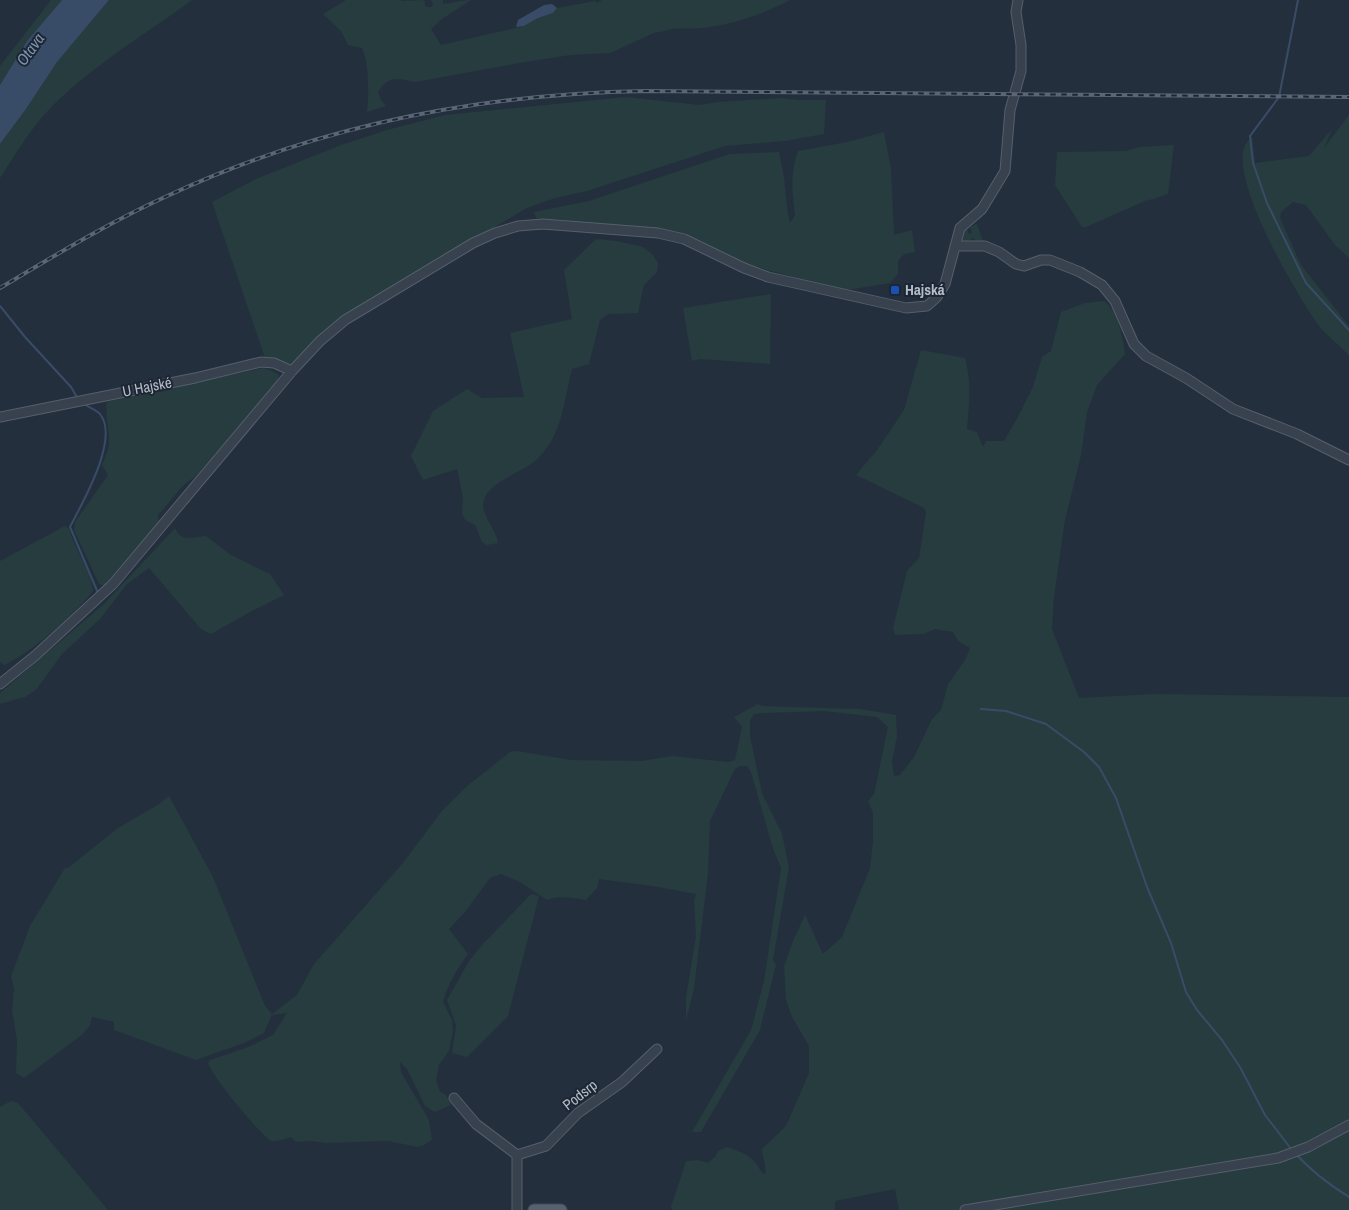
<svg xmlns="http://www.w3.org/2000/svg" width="1349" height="1210" viewBox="0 0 1349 1210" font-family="'Archivo Narrow',sans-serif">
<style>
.green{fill:#263c3f}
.water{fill:#394c67}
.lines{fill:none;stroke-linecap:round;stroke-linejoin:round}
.stream{stroke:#394c67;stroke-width:2}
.minor-casing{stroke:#565f6c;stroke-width:11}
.major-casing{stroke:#414a57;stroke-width:13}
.minor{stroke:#38414e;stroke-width:9}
.major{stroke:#56606e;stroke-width:11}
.rail-casing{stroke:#5a6575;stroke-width:4}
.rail{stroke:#1d2633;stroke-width:2;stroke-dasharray:5.5;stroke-linecap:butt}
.transit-dot{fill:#1a4fb4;stroke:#1d2633;stroke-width:2}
.labels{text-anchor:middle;stroke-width:4;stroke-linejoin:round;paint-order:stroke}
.poi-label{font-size:15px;font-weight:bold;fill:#b4bcc9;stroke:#1d2633;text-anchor:start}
.street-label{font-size:15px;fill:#b4bcc9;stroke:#1d2633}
.water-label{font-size:16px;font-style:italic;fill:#7c92b1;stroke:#1d2633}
</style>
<rect width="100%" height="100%" fill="#242f3e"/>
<path class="green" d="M 51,0 L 62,0 L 27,41 L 0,85 L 0,66 Z
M 109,0 L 192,0 C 142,37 86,69 44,115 C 27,134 14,157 0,178 L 0,144 L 26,109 L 57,62 Z
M 346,0 L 401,0 L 401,1 L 424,0 L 426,7 L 432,7 L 433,4 L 431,0 L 443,0 L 443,4 C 453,3 460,0 471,0 L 442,19 L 431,29 L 441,45 L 524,26 L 538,18 L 553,13 L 557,8 L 595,1 L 597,3 L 602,0 L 790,0 C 763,14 732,25 702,28 C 692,29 681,28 671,29 C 665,30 662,33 656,32 L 610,53 L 571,55 L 525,62 L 415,82 C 398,78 388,75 378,92 L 381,100 L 386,106 L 367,112 C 369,94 369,64 362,48 L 348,45 L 341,31 L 323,14 Z
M 626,97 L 699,105 L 718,102 L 781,98 L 799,100 L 826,100 L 824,134 L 785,141 L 725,146 L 587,191 L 555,198 L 527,208 L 379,294 L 323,331 L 297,362 L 290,365 L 277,359 L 265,358 L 212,202 L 256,179 L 341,145 L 387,130 L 445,115 Z
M 1349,115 L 1349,258 L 1335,245 L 1306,205 L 1293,202 L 1281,212 L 1280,218 L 1301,265 L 1349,326 L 1349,356 C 1340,345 1328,337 1319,326 C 1297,295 1229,181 1245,145 C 1247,142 1250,139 1252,136 L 1255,163 L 1309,156 L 1332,129 L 1324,148 Z
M 884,132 L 891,168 L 894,235 L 912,230 L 915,252 L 905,254 L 901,257 L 898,262 L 898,274 L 890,283 L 847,290 L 833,288 L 753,266 L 675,232 L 655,228 L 601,225 L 565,220 L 536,218 L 534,212 L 589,201 L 730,154 L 779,152 L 784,177 L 788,215 L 790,223 L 795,215 C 792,193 790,172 798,151 L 847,142 Z
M 1174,145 L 1168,194 L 1157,198 L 1145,201 L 1086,227 L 1082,227 L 1055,185 L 1057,152 L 1126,151 L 1139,147 Z
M 977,224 L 984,244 L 977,244 L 975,239 L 972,238 L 969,243 L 962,245 L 964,232 L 967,229 L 969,234 L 972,233 L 970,227 Z
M 596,239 L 617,241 L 643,247 L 653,255 L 658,263 L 657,272 L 644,285 L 638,313 L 608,314 L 600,320 L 589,364 L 572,369 C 566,392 562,428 548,446 C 544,451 540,457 535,461 C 521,473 489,482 484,500 C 479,514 497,529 498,543 L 487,545 L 482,542 L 475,525 L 465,520 L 462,513 L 463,497 L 457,469 L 423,480 L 411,456 L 433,411 L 467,389 L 482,398 L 524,397 L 510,333 L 572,319 L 564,270 Z
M 771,294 L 770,364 L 700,359 L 692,361 L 683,308 Z
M 1104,301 C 1118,311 1123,337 1125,354 L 1097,385 L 1087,412 L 1081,455 L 1065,520 L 1054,597 L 1052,629 L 1079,698 L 1154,694 L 1349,697 L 1349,1210 L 899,1210 L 895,1189 L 835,1201 L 835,1210 L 672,1210 L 671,1207 L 686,1161 L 698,1160 L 708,1163 L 715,1157 L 718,1151 L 727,1147 C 737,1150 747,1154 754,1161 C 759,1166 759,1171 765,1174 C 767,1166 762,1157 762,1149 L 786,1126 L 809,1073 L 809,1046 L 792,1017 L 786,1000 L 784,966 L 793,941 L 805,915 L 823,954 L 842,937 L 870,868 L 873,841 L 873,813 L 868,801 L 874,794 L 888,727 L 877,717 L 824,711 L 764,713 L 754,714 L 750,721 L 750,736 L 762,793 L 782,834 L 789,867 L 773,960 L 776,965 L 760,1030 L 701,1132 L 692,1132 L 751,1030 L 764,981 L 781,868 L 773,849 L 751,772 L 747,766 L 740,766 L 735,769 L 710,821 L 708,873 L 694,989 L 686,1020 L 686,997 L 696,936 L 694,901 L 696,894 L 652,886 L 599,879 L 597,888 L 586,900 C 574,898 559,895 547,900 L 520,882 L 501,874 L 490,878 L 465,912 L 449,929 L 468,954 C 457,969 448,984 443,1002 L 452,1020 L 453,1032 L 449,1051 L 439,1065 L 436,1080 L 440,1092 L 446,1095 L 451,1105 L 435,1112 L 425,1106 L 407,1069 L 400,1062 L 401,1072 L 429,1120 L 432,1140 L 424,1145 L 418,1147 L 388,1141 L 326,1143 L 311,1141 L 296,1142 L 291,1137 C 286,1138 278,1142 272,1141 C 263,1139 209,1072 208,1063 L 210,1060 L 246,1048 L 273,1035 L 287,1013 L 272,1015 L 264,1033 L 244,1043 L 196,1060 L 114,1030 L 114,1022 L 92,1017 L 90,1025 L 83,1034 L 24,1078 L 16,1073 L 17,1040 L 12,1011 L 14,989 L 11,976 L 30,926 L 65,868 L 68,868 L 118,828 L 159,804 L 169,796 L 213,877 L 265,1006 L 272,1014 L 297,995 L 314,964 L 403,863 L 442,811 L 466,787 L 510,752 L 517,751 L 571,760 L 641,761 L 672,756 L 729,762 L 735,760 L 742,727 L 734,717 L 758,704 L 762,706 L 860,709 L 896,715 L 897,736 L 892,761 L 894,776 L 900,775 L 914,757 L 932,719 L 941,710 L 948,684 L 965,660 L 970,648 L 958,641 L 953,632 L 935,629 L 924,634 L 895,635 L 893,628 L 907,571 L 919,558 L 926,513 L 924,508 L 856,475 L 877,450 L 904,410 L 921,350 L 965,358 C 972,382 969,404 967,429 L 977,432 L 983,447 L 986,441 L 1004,441 L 1019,415 L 1033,387 L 1042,357 L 1051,351 L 1061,312 L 1085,303 Z
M 263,368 L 273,371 L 279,375 L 278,381 L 195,477 C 179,486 171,502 158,515 L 160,525 L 151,534 L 146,536 L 147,541 L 104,586 L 99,584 L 74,530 L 75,522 L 108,475 L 102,465 C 105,458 109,449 109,442 C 110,432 104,408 107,402 Z
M 65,526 L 69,529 C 75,549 91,571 93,591 C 76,613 30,654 4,665 L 0,662 L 0,561 Z
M 175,528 C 181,543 192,537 206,536 L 231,555 L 270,574 L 284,595 L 250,612 L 211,634 L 201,629 L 149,568 L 127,584 L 100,619 L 62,654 L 36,690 L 25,697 L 0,704 L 0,693 L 104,604 Z
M 531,894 L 539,896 L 508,1016 L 467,1057 L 452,1053 L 456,1025 L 447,1000 L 469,961 L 483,944 Z
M 11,1101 L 18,1103 L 108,1210 L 0,1210 L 0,1107 Z"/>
<path class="water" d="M 62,0 L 109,0 L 57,62 L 26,109 L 0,144 L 0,85 L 27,41 Z
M 552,4 L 557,8 L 553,13 L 538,18 L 524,26 L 516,27 L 518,20 L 544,5 Z"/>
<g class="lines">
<path class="stream" d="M 1298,0 L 1279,97 L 1250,136 L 1253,163 L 1267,203 L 1306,283 L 1349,330
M 0,306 L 25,337 L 71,387 L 78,399
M 84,404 C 88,407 97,410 100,414 C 120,439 82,503 70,527 L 98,593
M 981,709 L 1006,711 L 1046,724 L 1084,752 L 1099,767 L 1116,798 L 1147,887 L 1171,943 L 1186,992 L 1197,1010 L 1222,1040 L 1240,1067 L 1265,1115 L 1292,1150
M 1297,1155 C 1312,1172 1330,1185 1349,1197"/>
<g class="minor-casing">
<path id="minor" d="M 955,246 L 985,246 L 999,252 L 1016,264 L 1024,266 L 1041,260 L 1050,260 L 1080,272 L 1102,285 L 1115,301 L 1134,344 L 1146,356 L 1186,378 L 1233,409 L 1297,434 L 1349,460
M 0,417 L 195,378 L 261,362 L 274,363 L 292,371
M 0,684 L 36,655 L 113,584 L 292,371 L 320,341 L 345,320 L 473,243 L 495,233 L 518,226 L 543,224 L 658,233 L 684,239 L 744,268 L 768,277 L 906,308 L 927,306 L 936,298 L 945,284 L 960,228 L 982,209 L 1005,171 L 1010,110 L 1021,71 L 1021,45 L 1016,12 L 1018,0
M 454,1098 L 476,1124 L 517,1155
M 517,1210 L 517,1155 L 546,1146 L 578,1113 L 622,1082 L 657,1049
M 965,1210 L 1278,1158 L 1308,1147 L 1349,1125"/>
</g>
<g class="major-casing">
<path id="major" d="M 534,1210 L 561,1210"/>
</g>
<use href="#minor" class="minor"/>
<use href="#major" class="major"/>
<g class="rail-casing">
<path id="rail" d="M 0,288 C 54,256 108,223 165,197 C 316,126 480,94 645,91 L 1349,97"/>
</g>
<use href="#rail" class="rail"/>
</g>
<rect class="transit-dot" x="890" y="285" width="10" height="10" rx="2.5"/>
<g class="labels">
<g class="poi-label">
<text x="905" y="295">Hajská</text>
</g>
<g class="street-label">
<text transform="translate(147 387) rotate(-11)" y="5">U Hajské</text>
<text transform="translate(580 1095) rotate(-38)" y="5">Podsrp</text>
</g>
<g class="water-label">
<text transform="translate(30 49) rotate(-54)" y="6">Otava</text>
</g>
</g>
</svg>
